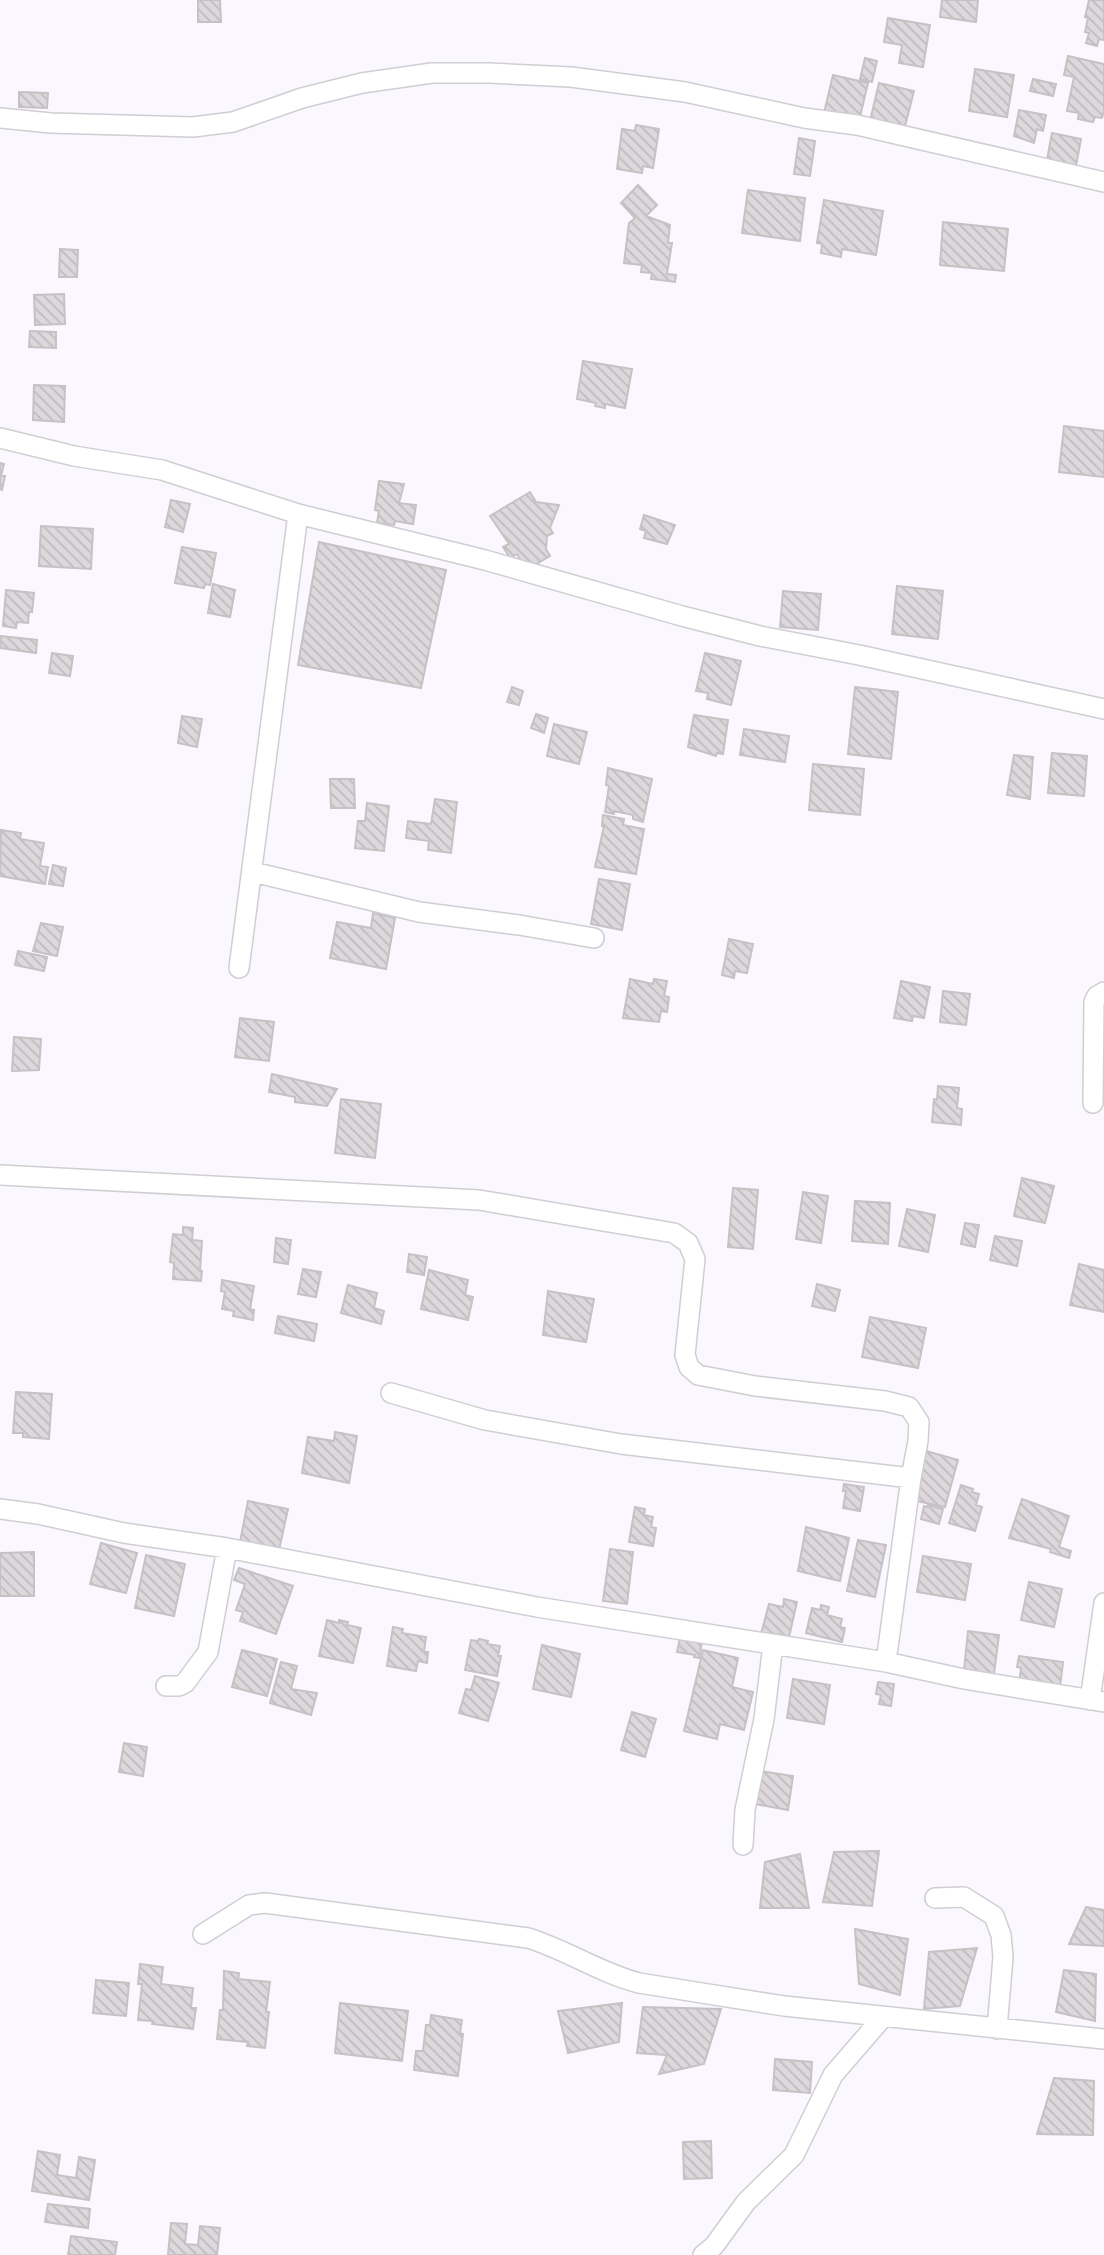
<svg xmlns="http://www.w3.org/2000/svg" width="1104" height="2255" viewBox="0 0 1104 2255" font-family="'Alegreya Sans',sans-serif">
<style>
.building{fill:url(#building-back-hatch);stroke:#c5c1c5;stroke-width:2}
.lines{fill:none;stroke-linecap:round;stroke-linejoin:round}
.minor-casing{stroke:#cfced3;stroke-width:22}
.minor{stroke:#fff;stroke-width:19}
</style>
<defs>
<pattern id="building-back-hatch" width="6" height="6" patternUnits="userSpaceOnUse" patternTransform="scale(1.75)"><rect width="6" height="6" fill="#ddd8dc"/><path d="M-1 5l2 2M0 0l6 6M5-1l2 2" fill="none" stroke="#bebabd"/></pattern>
</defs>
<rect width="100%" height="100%" fill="#faf8fe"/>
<path class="building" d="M 198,0 L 220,0 L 221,22 L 198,22 Z
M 942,0 L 978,0 L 976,22 L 940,17 Z
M 1089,0 L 1104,0 L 1104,40 L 1099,39 L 1097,46 L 1086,43 L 1089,33 L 1085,32 L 1088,18 L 1085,17 Z
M 888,18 L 930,25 L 923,67 L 899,63 L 902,45 L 884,42 Z
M 1068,56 L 1104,64 L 1104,111 L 1102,118 L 1095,117 L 1093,122 L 1078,119 L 1079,113 L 1067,111 L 1074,77 L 1064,75 Z
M 865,58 L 877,61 L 872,82 L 860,79 Z
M 975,69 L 1014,75 L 1007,117 L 969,111 Z
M 833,75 L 868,83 L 859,121 L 824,113 Z
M 1033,79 L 1056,84 L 1053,96 L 1030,91 Z
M 879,83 L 914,91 L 904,130 L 870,121 Z
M 19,92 L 48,93 L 47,108 L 19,107 Z
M 1019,110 L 1046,115 L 1043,131 L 1037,129 L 1034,143 L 1014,136 Z
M 636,125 L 659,129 L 653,168 L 643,166 L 642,173 L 617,169 L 622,129 L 635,131 Z
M 1052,133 L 1081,139 L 1075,171 L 1046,165 Z
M 799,138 L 815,141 L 810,176 L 794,174 Z
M 638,185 L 657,205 L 646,216 L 670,225 L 668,243 L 672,243 L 667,274 L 676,275 L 675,282 L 651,279 L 652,273 L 641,272 L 642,265 L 624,263 L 629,223 L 635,218 L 621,203 Z
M 748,190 L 805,198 L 800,241 L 742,233 Z
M 824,200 L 883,211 L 876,255 L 842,249 L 841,257 L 821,253 L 822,244 L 817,243 Z
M 943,222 L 1008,229 L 1004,271 L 940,265 Z
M 60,249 L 78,250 L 77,277 L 59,277 Z
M 64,294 L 65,324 L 35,325 L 34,295 Z
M 30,331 L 56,332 L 56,348 L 29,347 Z
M 583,361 L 632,369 L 625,408 L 605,404 L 605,408 L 595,406 L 596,403 L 577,399 Z
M 34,385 L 65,386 L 64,422 L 33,420 Z
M 1064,426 L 1104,431 L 1104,477 L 1059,472 Z
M 0,463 L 4,464 L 1,476 L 5,476 L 2,490 L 0,489 Z
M 379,481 L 404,484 L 399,503 L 416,505 L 413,524 L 395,521 L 394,525 L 377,523 L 379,511 L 375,510 Z
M 530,492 L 536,502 L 559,505 L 550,528 L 553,533 L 547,536 L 546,549 L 550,556 L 526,570 L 517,554 L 510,558 L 503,547 L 509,544 L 490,516 Z
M 171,500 L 190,504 L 183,532 L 165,527 Z
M 644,515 L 675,525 L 667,544 L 644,538 L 646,531 L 640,529 Z
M 41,526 L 93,529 L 91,569 L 39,566 Z
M 319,542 L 446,570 L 421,688 L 298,665 Z
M 182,547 L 216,553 L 210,585 L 205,584 L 204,588 L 175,583 Z
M 213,584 L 235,590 L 230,617 L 208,613 Z
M 897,586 L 943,591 L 938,639 L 892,634 Z
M 6,590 L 34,593 L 32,612 L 29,612 L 28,623 L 17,622 L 16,628 L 3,626 Z
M 783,591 L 821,594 L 818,630 L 780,627 Z
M 1,636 L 37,640 L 36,653 L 0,648 Z
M 52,653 L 73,656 L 70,676 L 49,673 Z
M 705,653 L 741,661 L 731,705 L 707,699 L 708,693 L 696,691 Z
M 512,687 L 523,691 L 519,705 L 507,702 Z
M 855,687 L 898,692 L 891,759 L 848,754 Z
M 536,714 L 548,718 L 544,733 L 531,728 Z
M 694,715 L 728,720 L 723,754 L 717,753 L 716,756 L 688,747 Z
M 182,716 L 202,719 L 197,747 L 178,743 Z
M 554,724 L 587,732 L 579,764 L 547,756 Z
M 744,729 L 789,736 L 785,762 L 740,755 Z
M 1052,753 L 1087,756 L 1084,796 L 1048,793 Z
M 1014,755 L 1033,757 L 1030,799 L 1007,795 Z
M 813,764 L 864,769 L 860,815 L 809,810 Z
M 608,768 L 652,779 L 643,822 L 633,819 L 633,815 L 614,811 L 614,814 L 605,812 L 609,786 L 606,785 Z
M 330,779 L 354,779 L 355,808 L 331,808 Z
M 435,799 L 457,802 L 451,853 L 428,850 L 429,841 L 406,838 L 408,821 L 431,824 Z
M 367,803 L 389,806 L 384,851 L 355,848 L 358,821 L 365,821 Z
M 603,815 L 624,819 L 623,825 L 644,829 L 636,874 L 595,867 L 604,826 L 602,826 Z
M 1,830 L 21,833 L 20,839 L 44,843 L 40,866 L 48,867 L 45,884 L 0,876 Z
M 53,865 L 66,868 L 63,886 L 49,884 Z
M 599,879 L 630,884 L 622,930 L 591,924 Z
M 373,913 L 395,918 L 386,969 L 330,958 L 337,922 L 371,928 Z
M 41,923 L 63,927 L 57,956 L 33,951 Z
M 729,939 L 753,944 L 747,973 L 735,971 L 734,978 L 722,975 Z
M 18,951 L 47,957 L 44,971 L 15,965 Z
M 630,979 L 653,984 L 654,979 L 667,981 L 664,996 L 669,997 L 667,1012 L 661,1011 L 659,1022 L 623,1018 Z
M 901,981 L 930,987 L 924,1018 L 913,1016 L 912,1021 L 894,1018 Z
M 943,991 L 970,994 L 966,1025 L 940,1022 Z
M 240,1018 L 274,1022 L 269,1061 L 235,1057 Z
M 14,1037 L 41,1039 L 39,1070 L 12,1071 Z
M 272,1074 L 337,1089 L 327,1106 L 295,1102 L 295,1097 L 269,1092 Z
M 938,1086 L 959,1088 L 957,1108 L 962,1109 L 961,1125 L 932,1122 L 934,1099 L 937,1100 Z
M 341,1099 L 381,1104 L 375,1158 L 335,1153 Z
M 1022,1178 L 1054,1186 L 1045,1223 L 1014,1216 Z
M 733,1188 L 758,1190 L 753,1249 L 728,1247 Z
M 803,1192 L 828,1196 L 821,1243 L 796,1239 Z
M 855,1201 L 890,1203 L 888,1244 L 852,1241 Z
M 907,1209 L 935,1215 L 928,1252 L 899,1246 Z
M 965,1223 L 979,1225 L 975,1247 L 961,1244 Z
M 183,1227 L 193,1228 L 192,1240 L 202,1241 L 200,1271 L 202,1271 L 201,1281 L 173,1279 L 174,1263 L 170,1262 L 173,1234 L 183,1235 Z
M 995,1236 L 1022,1241 L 1017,1266 L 990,1260 Z
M 276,1238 L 291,1240 L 288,1264 L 274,1262 Z
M 409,1254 L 427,1257 L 424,1275 L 407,1272 Z
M 1079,1264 L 1104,1270 L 1104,1312 L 1070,1305 Z
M 303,1269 L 321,1272 L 316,1297 L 298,1294 Z
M 429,1270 L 468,1280 L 465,1295 L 473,1297 L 468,1320 L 421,1309 Z
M 222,1280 L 254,1286 L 250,1309 L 254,1310 L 253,1320 L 233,1316 L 234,1311 L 222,1309 L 225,1292 L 221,1291 Z
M 817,1284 L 840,1290 L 835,1311 L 812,1306 Z
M 348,1285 L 377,1293 L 374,1308 L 384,1311 L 381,1324 L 341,1313 Z
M 548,1291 L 594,1299 L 586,1342 L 543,1335 Z
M 278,1316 L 317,1324 L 314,1341 L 275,1333 Z
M 870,1317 L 926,1328 L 918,1368 L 862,1357 Z
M 16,1392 L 52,1394 L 49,1439 L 23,1437 L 23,1433 L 13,1433 Z
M 335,1432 L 357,1436 L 349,1483 L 302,1473 L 308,1437 L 334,1441 Z
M 926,1451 L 958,1460 L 945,1507 L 912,1500 Z
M 844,1484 L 864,1487 L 860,1511 L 843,1508 L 846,1491 L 843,1491 Z
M 961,1485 L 973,1489 L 972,1492 L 979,1494 L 976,1505 L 982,1507 L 975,1531 L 949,1523 Z
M 1022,1499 L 1069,1516 L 1059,1547 L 1071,1551 L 1069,1558 L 1050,1552 L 1051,1549 L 1009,1538 Z
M 248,1501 L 288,1509 L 279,1550 L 240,1542 Z
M 928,1505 L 943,1509 L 939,1524 L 921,1519 L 924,1506 L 928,1507 Z
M 635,1507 L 645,1509 L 644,1515 L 653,1517 L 651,1527 L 656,1528 L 653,1546 L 629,1542 Z
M 806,1527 L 849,1538 L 840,1581 L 798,1571 Z
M 858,1540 L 886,1545 L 875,1597 L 847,1591 Z
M 101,1543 L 137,1553 L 126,1593 L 90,1584 Z
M 610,1549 L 633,1552 L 627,1604 L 603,1601 Z
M 34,1552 L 34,1596 L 0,1596 L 0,1553 Z
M 146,1555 L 185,1564 L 174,1616 L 135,1608 Z
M 923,1556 L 971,1564 L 965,1600 L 917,1592 Z
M 239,1568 L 293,1586 L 276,1634 L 240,1621 L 243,1612 L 236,1610 L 245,1584 L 234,1580 Z
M 1029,1582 L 1062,1589 L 1054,1627 L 1021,1620 Z
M 784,1599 L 797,1602 L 789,1637 L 778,1634 L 777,1638 L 761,1634 L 769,1604 L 783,1607 Z
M 821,1605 L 829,1607 L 827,1615 L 842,1619 L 840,1627 L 845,1628 L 842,1642 L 806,1633 L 812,1608 L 820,1610 Z
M 327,1620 L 339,1623 L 339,1620 L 348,1622 L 347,1625 L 361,1628 L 353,1663 L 319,1656 Z
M 393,1627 L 403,1629 L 402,1633 L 426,1637 L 424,1652 L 428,1652 L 427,1663 L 418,1661 L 416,1671 L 387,1666 Z
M 968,1631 L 999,1635 L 994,1674 L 964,1670 Z
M 680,1638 L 702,1642 L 699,1658 L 694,1657 L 695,1655 L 677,1652 Z
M 479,1639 L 488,1641 L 487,1644 L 500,1646 L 498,1656 L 501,1656 L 497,1676 L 465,1670 L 471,1640 L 478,1641 Z
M 542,1645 L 580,1654 L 571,1697 L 533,1689 Z
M 242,1650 L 277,1659 L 267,1696 L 232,1687 Z
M 703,1650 L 738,1658 L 732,1687 L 753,1692 L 744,1730 L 720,1724 L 717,1739 L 684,1731 Z
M 1019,1656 L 1063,1662 L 1060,1687 L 1019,1685 L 1021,1668 L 1017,1667 Z
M 281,1662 L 297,1666 L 291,1689 L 317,1693 L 311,1715 L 270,1703 Z
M 475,1676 L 499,1683 L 488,1721 L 459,1713 L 466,1689 L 471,1690 Z
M 793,1679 L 830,1685 L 824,1724 L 787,1718 Z
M 878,1682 L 894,1684 L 891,1706 L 879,1704 L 881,1695 L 876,1694 Z
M 632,1712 L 656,1719 L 645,1757 L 621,1750 Z
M 124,1743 L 147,1747 L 143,1776 L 119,1772 Z
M 760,1771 L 793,1776 L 788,1810 L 755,1804 Z
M 879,1851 L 872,1906 L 823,1902 L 834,1852 Z
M 800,1854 L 809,1908 L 760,1908 L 765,1862 Z
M 1086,1907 L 1104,1910 L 1104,1946 L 1069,1944 Z
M 855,1929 L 908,1939 L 900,1995 L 859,1984 Z
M 977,1948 L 960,2006 L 924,2009 L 929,1952 Z
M 140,1964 L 163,1967 L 161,1984 L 193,1988 L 191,2008 L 196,2008 L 193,2029 L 152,2024 L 153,2021 L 138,2020 L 142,1984 L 138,1984 Z
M 1064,1970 L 1096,1974 L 1095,2021 L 1056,2012 Z
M 224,1971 L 239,1973 L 238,1979 L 270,1982 L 266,2012 L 269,2012 L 265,2048 L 247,2046 L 248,2042 L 217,2039 L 220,2010 L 223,2010 Z
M 96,1980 L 129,1983 L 126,2016 L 93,2013 Z
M 340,2003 L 408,2011 L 402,2061 L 335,2053 Z
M 622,2003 L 619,2042 L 568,2053 L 558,2011 Z
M 643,2007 L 721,2009 L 704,2064 L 659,2074 L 667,2055 L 637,2053 Z
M 431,2015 L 462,2020 L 460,2033 L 463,2034 L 458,2076 L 414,2070 L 416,2051 L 423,2051 L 426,2025 L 430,2025 Z
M 775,2059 L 812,2062 L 810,2093 L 773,2090 Z
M 1054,2078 L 1094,2081 L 1093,2135 L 1037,2134 Z
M 711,2141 L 712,2178 L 684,2179 L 683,2142 Z
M 38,2151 L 60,2155 L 57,2175 L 76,2178 L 79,2157 L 95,2160 L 89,2200 L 32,2191 Z
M 48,2204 L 90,2209 L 88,2228 L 45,2222 Z
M 171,2223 L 187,2224 L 185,2244 L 198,2245 L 200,2226 L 220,2228 L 217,2255 L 168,2255 Z
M 71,2236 L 117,2242 L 115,2255 L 68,2255 Z"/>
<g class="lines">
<g class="minor-casing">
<path id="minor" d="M 0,118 L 51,123 L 193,127 L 233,122 L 302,98 L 362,83 L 432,73 L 489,73 L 571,77 L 685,92 L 804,118 L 857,125 L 1104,182
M 0,438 L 74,456 L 162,470 L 298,514 L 485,560 L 682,616 L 760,636 L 859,655 L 1104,709
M 253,872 L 419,912 L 519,925 L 594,938
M 239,968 L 298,514
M 1093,1103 L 1094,1002 L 1097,996 L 1104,992
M 0,1175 L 479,1200 L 674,1233 L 688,1243 L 695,1259 L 685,1355 L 689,1367 L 698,1375 L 755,1386 L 885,1401 L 909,1407 L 919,1422 L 918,1441 L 911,1478 L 886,1662
M 391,1393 L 485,1420 L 621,1444 L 911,1478
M 0,1509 L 38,1514 L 124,1533 L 227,1548 L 537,1607 L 886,1662 L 964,1679 L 1104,1702
M 166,1686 L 179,1686 L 185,1683 L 208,1652 L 227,1548
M 1090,1700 L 1104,1603
M 743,1845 L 745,1810 L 764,1719 L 773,1644
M 935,1898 L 964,1897 L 994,1916 L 1001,1935 L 1003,1957 L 997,2029
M 203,1934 L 249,1905 L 265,1903 L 528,1938 C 567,1950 600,1973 639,1983 L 784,2006 L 1104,2039
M 703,2255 L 714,2246 L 746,2202 L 794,2155 L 833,2075 L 883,2017"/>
</g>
<use href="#minor" class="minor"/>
</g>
</svg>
